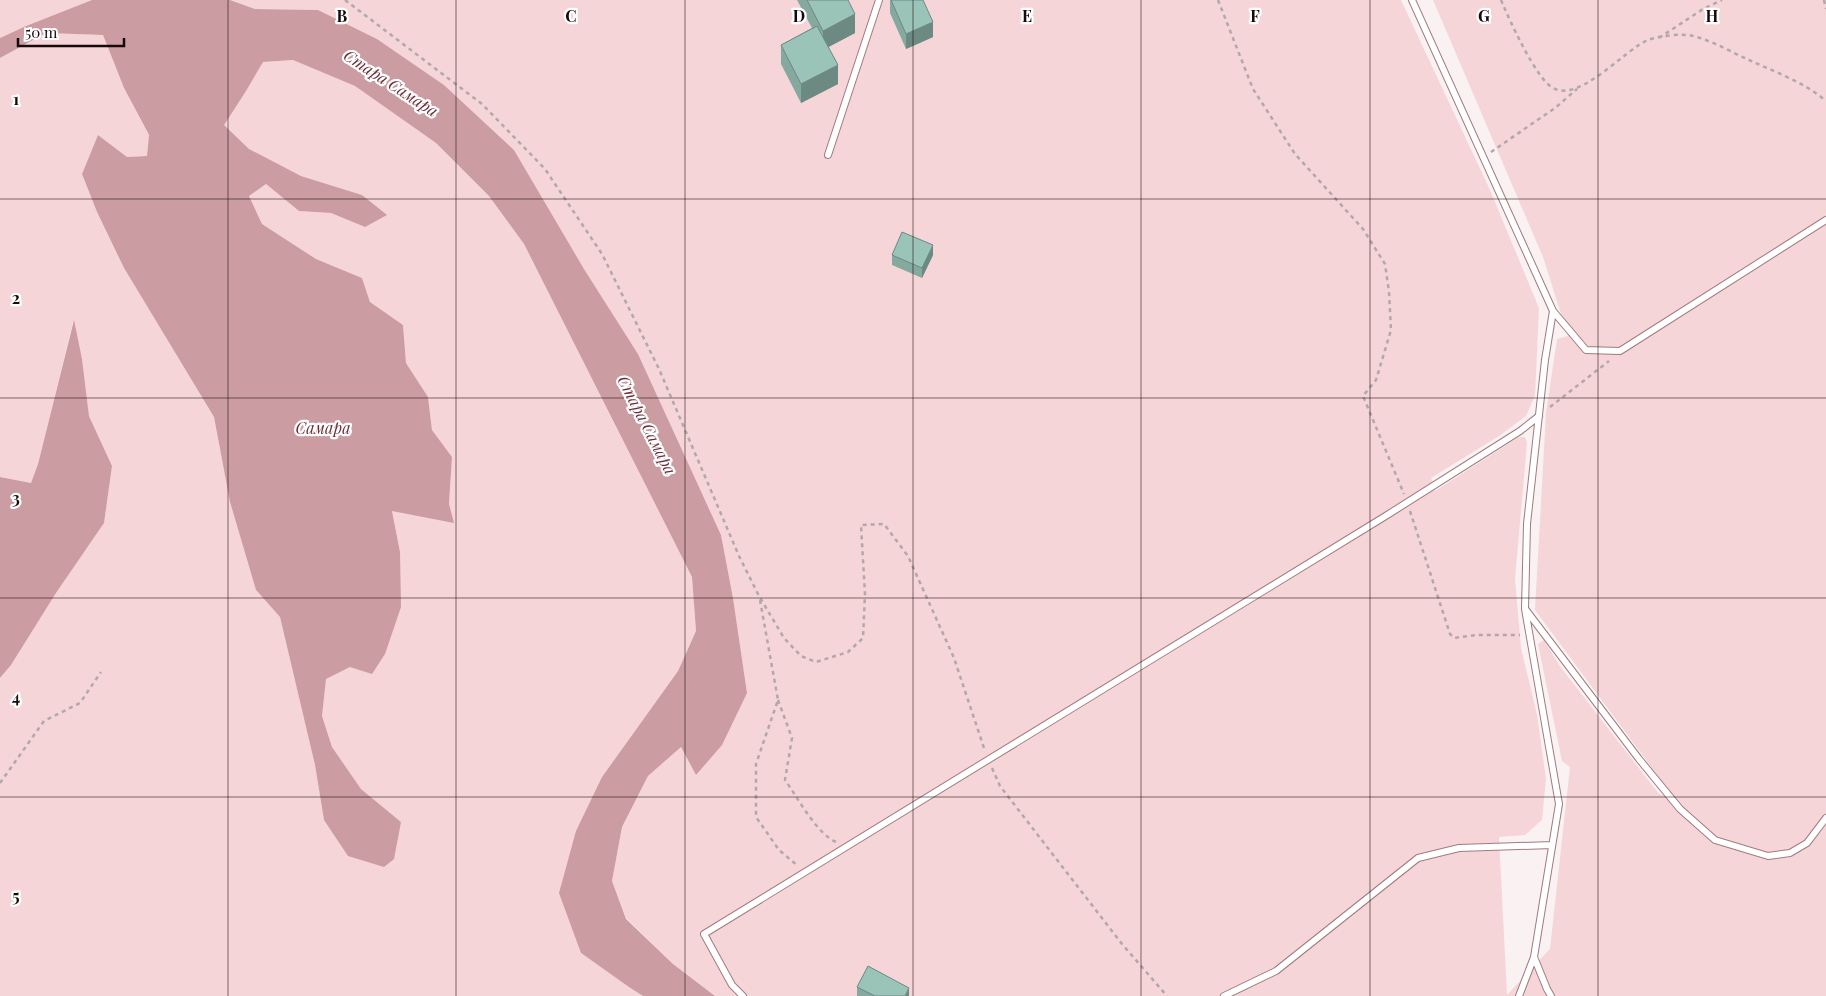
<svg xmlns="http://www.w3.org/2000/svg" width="1826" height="996" viewBox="0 0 1826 996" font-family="'Playfair Display',serif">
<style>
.green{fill:#f5d5d8}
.water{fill:#cb9ca1}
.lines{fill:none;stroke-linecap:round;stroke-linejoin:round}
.lane-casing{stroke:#a07b7f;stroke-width:8}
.path{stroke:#b2a8a9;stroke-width:2.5;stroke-dasharray:4 4;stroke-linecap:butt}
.lane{stroke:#fff;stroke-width:6}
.wall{fill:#85a99f}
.shaded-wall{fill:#6c8982}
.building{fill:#9bc4b9;stroke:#6c8982}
.grid{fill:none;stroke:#15090a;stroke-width:1;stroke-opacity:0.55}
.labels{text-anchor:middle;stroke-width:4.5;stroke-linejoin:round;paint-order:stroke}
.water-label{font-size:16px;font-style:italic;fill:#6a2e38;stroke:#fff}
.grid-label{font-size:16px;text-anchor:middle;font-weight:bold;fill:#15090a;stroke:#fff;stroke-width:4.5;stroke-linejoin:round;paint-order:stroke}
</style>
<rect width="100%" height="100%" fill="#faf1f2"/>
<path class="green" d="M 0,0 L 92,0 L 26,26 L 0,38 Z
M 230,0 L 1401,0 L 1490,190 L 1539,308 L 1535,396 L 1526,416 L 1499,436 L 1431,478 L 1435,491 L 1519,437 L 1525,437 L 1527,443 L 1515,579 L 1521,648 L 1537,715 L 1546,779 L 1542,820 L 1525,835 L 1499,837 L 1507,995 L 1550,949 L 1570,767 L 1562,761 L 1538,644 L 1544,640 L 1559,665 L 1659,794 L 1675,799 L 1535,610 L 1546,413 L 1557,339 L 1568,336 L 1543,257 L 1433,0 L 1826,0 L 1826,996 L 715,996 L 673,964 L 626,918 L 612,881 L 622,827 L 648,776 L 681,747 L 696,775 L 747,693 L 733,598 L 721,535 L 638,354 L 584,269 L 514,150 L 444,85 L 377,39 L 318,10 L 255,9 Z
M 46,33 L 103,35 L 124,88 L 149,136 L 147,156 L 127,157 L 98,135 L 82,174 L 97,212 L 124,268 L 214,417 L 230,502 L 256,590 L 280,617 L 315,765 L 324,820 L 401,822 L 361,789 L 332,747 L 322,716 L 326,678 L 350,667 L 400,552 L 392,511 L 449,504 L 452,457 L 432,430 L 428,397 L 406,363 L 403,325 L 370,302 L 362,278 L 316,259 L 262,224 L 249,196 L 266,184 L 299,211 L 331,213 L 365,227 L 362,195 L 301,176 L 248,149 L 223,125 L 246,91 L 262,62 L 293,60 L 355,86 L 436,143 L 489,196 L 524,244 L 692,577 L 696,631 L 678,671 L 602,777 L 581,953 L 643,996 L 0,996 L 0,678 L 11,665 L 56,593 L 104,523 L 112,466 L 89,416 L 82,359 L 73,322 L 38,464 L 31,483 L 0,477 L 0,58 Z"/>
<path class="water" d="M 92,0 L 230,0 L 255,9 L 318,10 L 377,39 L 444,85 L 514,150 L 584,269 L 638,354 L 721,535 L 733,598 L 747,693 L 722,745 L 696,775 L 681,747 L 648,776 L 622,827 L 612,881 L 626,919 L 673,964 L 715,996 L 643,996 L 629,987 L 581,953 L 559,893 L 576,831 L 602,777 L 678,671 L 696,631 L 692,577 L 524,244 L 489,196 L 436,143 L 355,86 L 293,60 L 263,62 L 246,91 L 224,125 L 249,149 L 301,176 L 362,195 L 387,215 L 365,227 L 331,213 L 299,211 L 266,184 L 249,196 L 262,224 L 316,259 L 362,278 L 370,302 L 403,325 L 406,363 L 428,397 L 432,430 L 452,457 L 449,504 L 454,523 L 392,511 L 400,552 L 401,607 L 385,654 L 372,674 L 350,667 L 326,679 L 322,716 L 332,747 L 361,789 L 401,822 L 394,859 L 384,867 L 348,856 L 324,820 L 315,765 L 280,617 L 256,590 L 230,502 L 214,417 L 124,268 L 97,212 L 82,174 L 98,135 L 127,157 L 147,156 L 149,135 L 124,88 L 103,35 L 46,33 L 0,58 L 0,38 L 26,26 Z
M 74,320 L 82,359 L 89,416 L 112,466 L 104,523 L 56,593 L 11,665 L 0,678 L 0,477 L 31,483 L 38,464 Z"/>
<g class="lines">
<g class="lane-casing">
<path id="lane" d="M 1412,0 L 1553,311 L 1545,360 L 1527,524 L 1525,609 L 1559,804 L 1534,957 L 1519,996
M 828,155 L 879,0
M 1553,311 L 1586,350 L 1620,351 L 1826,220
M 1526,610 L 1639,759 L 1680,809 L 1715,840 L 1768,856 L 1790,853 L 1807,843 L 1826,818
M 1534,957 L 1547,989 L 1551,996
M 743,996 L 732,985 L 704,934 L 1384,517 L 1520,431 L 1539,416
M 1224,996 L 1276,971 L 1418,858 L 1459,848 L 1552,845"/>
</g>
<path class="path" d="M 345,0 L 482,104 L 545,169 L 602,254 L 659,369 L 739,556 L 759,596 L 784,638 L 801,656 L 816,662 L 848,652 L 863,638 L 865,594 L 861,525 L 884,524 L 908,556 L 954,658 L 985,751
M 1218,0 L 1253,89 L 1295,154 L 1363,229 L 1385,264 L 1389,292 L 1391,330 L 1376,380 L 1363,396 L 1404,494
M 1501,0 C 1509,19 1536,79 1553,88 C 1580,103 1624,50 1648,40 C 1658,36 1683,33 1693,36 C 1713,41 1731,52 1749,60 C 1775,72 1804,82 1826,101
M 1824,0 L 1826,9
M 1659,38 L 1703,9 L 1722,0
M 1491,152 L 1555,108 L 1577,89
M 1550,407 L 1609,361
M 1410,511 L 1450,634 L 1454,638 L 1477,635 L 1520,635
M 760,600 L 778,700 L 756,764 L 756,817 L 779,850 L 798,866
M 778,700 L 792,738 L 785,780 C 798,798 816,833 836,842
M 992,768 L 1000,786 L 1122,944 L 1167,996
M 0,783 L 44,721 L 80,703 L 101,672"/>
<use href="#lane" class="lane"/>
</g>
<path class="wall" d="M 797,0 L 848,0 L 855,33 L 828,47 L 838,84 L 801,103 L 781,64 L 781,45 L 812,28 Z
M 890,0 L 923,0 L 933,37 L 906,49 L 890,13 Z
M 892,255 L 933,255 L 922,278 L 892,265 Z
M 857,987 L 909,996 L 857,996 Z"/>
<path class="shaded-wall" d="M 855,14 L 855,33 L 823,50 L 823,31 Z
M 933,22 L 933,37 L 906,49 L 906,34 Z
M 838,65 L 838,84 L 801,103 L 801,84 Z
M 933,245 L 933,255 L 922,278 L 922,268 Z
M 909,988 L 909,996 L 905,996 Z"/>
<path class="building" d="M 807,0 L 848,0 L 855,14 L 823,31 Z
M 891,0 L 923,0 L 933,22 L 906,34 Z
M 817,26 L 838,65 L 801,84 L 781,45 Z
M 902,232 L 933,245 L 922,268 L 892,255 Z
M 868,966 L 909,988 L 905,996 L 875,996 L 857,987 Z"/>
<path class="grid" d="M 228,0 L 228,996M 456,0 L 456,996M 685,0 L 685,996M 913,0 L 913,996M 1141,0 L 1141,996M 1370,0 L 1370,996M 1598,0 L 1598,996M 0,199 L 1826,199M 0,398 L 1826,398M 0,598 L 1826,598M 0,797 L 1826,797"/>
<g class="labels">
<g class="water-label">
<text transform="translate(391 83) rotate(33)" y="6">Стара Самара</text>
<text transform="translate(647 425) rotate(63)" y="6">Стара Самара</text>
<text x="323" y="434">Самара</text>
</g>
</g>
<g class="grid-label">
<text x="342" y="22">B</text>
<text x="571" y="22">C</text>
<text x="799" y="22">D</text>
<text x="1027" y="22">E</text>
<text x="1255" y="22">F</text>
<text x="1484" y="22">G</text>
<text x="1712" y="22">H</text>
<text x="16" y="105">1</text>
<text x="16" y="304">2</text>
<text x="16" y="504">3</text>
<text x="16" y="703">4</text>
<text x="16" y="902">5</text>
</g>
<path d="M18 38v8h106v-8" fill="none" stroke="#15090a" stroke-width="2.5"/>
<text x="25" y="38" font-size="15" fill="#15090a" stroke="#ffffff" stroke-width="4" paint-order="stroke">50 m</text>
</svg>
